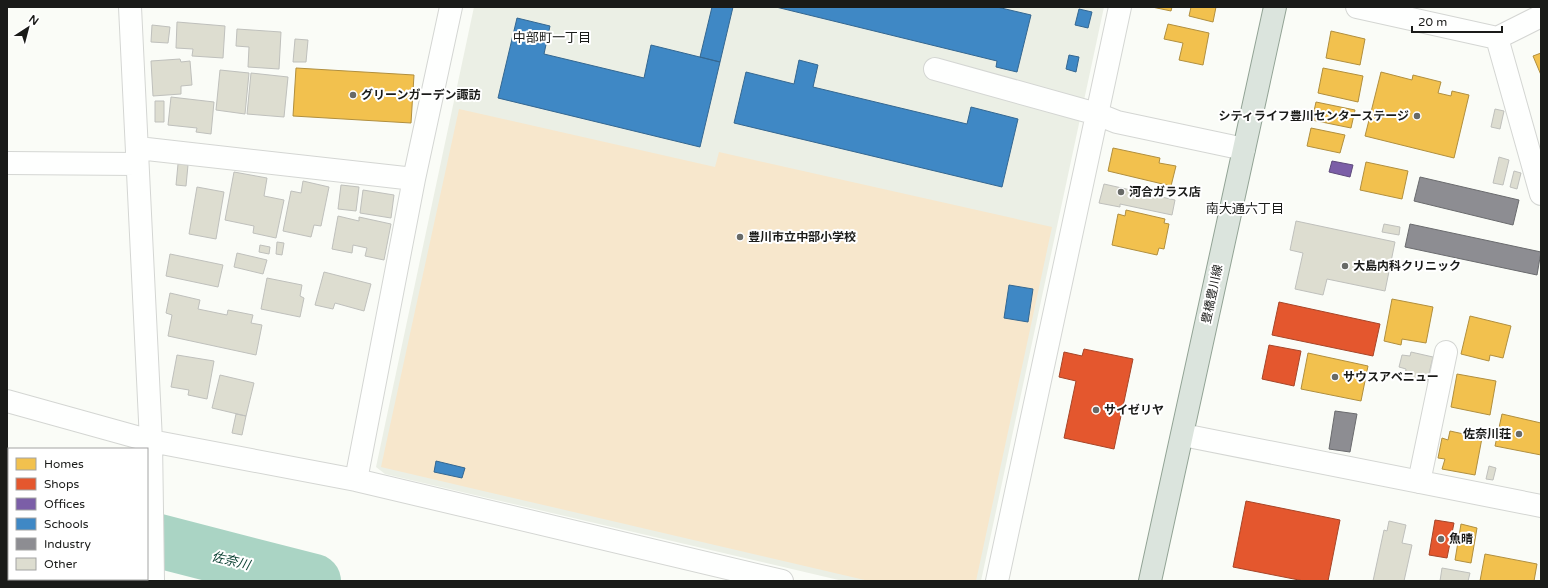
<svg xmlns="http://www.w3.org/2000/svg" width="1548" height="588" viewBox="0 0 1548 588" font-family="'Varela Round','Noto Sans JP',sans-serif">
<style>
.built{fill:#ebefe5}
.green{fill:#f7e7cc}
.homes{fill:#f2c14e;stroke:#b18f3e}
.shops{fill:#e4572e;stroke:#a74528}
.offices{fill:#7b5ea7;stroke:#5e4a7c}
.schools{fill:#3f88c5;stroke:#346791}
.industry{fill:#8d8d92;stroke:#6a6b6e}
.lines{fill:none;stroke-linecap:round;stroke-linejoin:round}
.river{stroke:#aad4c4;stroke-width:54}
.building{fill:#ddddd0;stroke:#bfc0bc}
.minor-casing{stroke:#d4d6d3;stroke-width:24}
.major-casing{stroke:#92a395;stroke-width:24}
.minor{stroke:#fefffe;stroke-width:22}
.major{stroke:#dbe4dd;stroke-width:22}
.poi-dot{fill:#686a67;stroke:#fff;stroke-width:1.5}
.labels{text-anchor:middle;stroke-width:4;stroke-linejoin:round;paint-order:stroke}
.poi-label{font-size:12px;font-weight:bold;fill:#1a1b19;stroke:#fff;text-anchor:start}
.street-label{font-size:12px;fill:#1a1b19;stroke:#fff}
.neighbourhood-label{font-size:13px;fill:#1a1b19;stroke:#fff}
.water-label{font-size:13px;font-style:italic;fill:#083e30;stroke:#fff}
</style>
<rect width="100%" height="100%" fill="#fafcf7"/>
<path class="built" d="M 474,7 L 1104,7 L 981,581 L 843,581 L 385,474 L 376,467 Z"/>
<path class="green" d="M 459,109 L 715,167 L 719,152 L 1052,227 L 976,581 L 869,581 L 381,467 Z"/>
<path class="homes" d="M 1152,7 L 1172,7 L 1171,11 Z
M 1191,7 L 1216,7 L 1213,22 L 1189,16 Z
M 1168,24 L 1209,33 L 1203,65 L 1179,60 L 1183,43 L 1164,39 Z
M 1331,31 L 1365,39 L 1360,65 L 1326,58 Z
M 1541,53 L 1541,75 L 1533,56 Z
M 296,68 L 414,75 L 411,123 L 293,116 Z
M 1323,68 L 1363,76 L 1358,102 L 1318,93 Z
M 1381,72 L 1412,80 L 1413,75 L 1441,82 L 1438,93 L 1451,96 L 1452,91 L 1469,95 L 1454,158 L 1365,136 Z
M 1316,102 L 1355,110 L 1351,128 L 1312,120 Z
M 1311,128 L 1345,135 L 1340,153 L 1307,146 Z
M 1113,148 L 1160,158 L 1159,163 L 1176,166 L 1171,186 L 1108,171 Z
M 1366,162 L 1408,171 L 1402,199 L 1360,190 Z
M 1126,210 L 1165,219 L 1164,223 L 1169,224 L 1164,249 L 1159,248 L 1157,255 L 1112,245 L 1118,214 L 1125,216 Z
M 1392,299 L 1433,307 L 1426,343 L 1402,339 L 1401,345 L 1384,341 Z
M 1470,316 L 1511,326 L 1503,358 L 1490,355 L 1489,361 L 1461,354 Z
M 1308,353 L 1368,366 L 1361,401 L 1301,389 Z
M 1457,374 L 1496,381 L 1490,415 L 1451,407 Z
M 1502,414 L 1541,423 L 1541,455 L 1495,446 Z
M 1450,431 L 1482,438 L 1475,475 L 1442,469 L 1445,459 L 1438,458 L 1442,438 L 1448,440 Z
M 1461,524 L 1477,528 L 1471,563 L 1455,560 Z
M 1485,554 L 1537,564 L 1534,581 L 1480,581 Z"/>
<path class="shops" d="M 1279,302 L 1380,324 L 1373,356 L 1272,335 Z
M 1269,345 L 1301,351 L 1294,386 L 1262,379 Z
M 1084,349 L 1133,359 L 1114,449 L 1064,438 L 1076,381 L 1059,377 L 1064,352 L 1082,356 Z
M 1246,501 L 1340,520 L 1328,581 L 1304,581 L 1233,567 Z
M 1435,520 L 1454,523 L 1447,558 L 1429,555 Z"/>
<path class="offices" d="M 1332,161 L 1353,165 L 1350,177 L 1329,172 Z"/>
<path class="schools" d="M 712,7 L 733,7 L 720,62 L 700,57 Z
M 776,7 L 997,7 L 1031,15 L 1017,72 L 996,67 L 997,61 Z
M 1079,9 L 1092,12 L 1088,28 L 1075,25 Z
M 517,18 L 550,26 L 544,54 L 644,78 L 651,45 L 720,62 L 700,147 L 498,98 Z
M 1069,55 L 1079,57 L 1076,72 L 1066,69 Z
M 799,60 L 818,65 L 813,87 L 967,124 L 971,107 L 1018,119 L 1002,187 L 734,123 L 746,72 L 794,84 Z
M 1009,285 L 1033,289 L 1028,322 L 1004,318 Z
M 436,461 L 465,468 L 462,478 L 434,472 Z"/>
<path class="industry" d="M 1420,177 L 1519,200 L 1513,225 L 1414,201 Z
M 1410,224 L 1541,252 L 1537,275 L 1405,247 Z
M 1335,411 L 1357,414 L 1350,452 L 1329,449 Z"/>
<g class="lines">
<path class="river" d="M 7,502 L 9,502
M 147,538 L 314,581"/>
</g>
<path class="building" d="M 177,22 L 225,26 L 223,58 L 192,56 L 193,49 L 176,48 Z
M 152,25 L 170,27 L 168,43 L 151,42 Z
M 237,29 L 281,32 L 279,69 L 248,67 L 249,47 L 236,46 Z
M 295,39 L 308,40 L 306,62 L 293,62 Z
M 180,59 L 181,62 L 190,61 L 192,85 L 181,86 L 181,94 L 153,96 L 151,61 Z
M 220,70 L 249,73 L 245,114 L 216,110 Z
M 251,73 L 288,77 L 284,117 L 247,114 Z
M 171,97 L 214,102 L 211,134 L 196,132 L 197,128 L 168,125 Z
M 155,101 L 164,101 L 164,122 L 155,122 Z
M 1495,109 L 1504,111 L 1500,129 L 1491,127 Z
M 1499,157 L 1509,160 L 1503,185 L 1493,183 Z
M 178,164 L 188,165 L 186,186 L 176,185 Z
M 1514,171 L 1521,173 L 1517,189 L 1510,187 Z
M 234,172 L 267,178 L 264,196 L 284,200 L 276,238 L 253,233 L 254,226 L 225,220 Z
M 303,181 L 329,187 L 321,226 L 314,225 L 311,237 L 283,231 L 291,191 L 301,193 Z
M 1104,184 L 1175,200 L 1172,215 L 1120,204 L 1120,207 L 1099,203 Z
M 341,185 L 359,187 L 356,211 L 338,209 Z
M 197,187 L 224,192 L 216,239 L 189,234 Z
M 363,190 L 394,195 L 391,218 L 360,213 Z
M 338,216 L 359,221 L 359,217 L 391,224 L 384,260 L 365,256 L 367,248 L 353,245 L 352,253 L 332,249 Z
M 1296,221 L 1395,242 L 1385,291 L 1327,279 L 1323,295 L 1295,289 L 1303,253 L 1290,250 Z
M 1384,224 L 1400,227 L 1399,235 L 1382,232 Z
M 277,242 L 284,243 L 282,255 L 276,254 Z
M 260,245 L 270,247 L 269,254 L 259,252 Z
M 237,253 L 267,260 L 263,274 L 234,267 Z
M 170,254 L 223,265 L 218,287 L 166,276 Z
M 324,272 L 371,284 L 364,311 L 335,303 L 333,309 L 315,305 Z
M 267,278 L 302,285 L 300,296 L 304,298 L 300,317 L 261,309 Z
M 170,293 L 200,300 L 198,309 L 227,315 L 228,310 L 253,315 L 251,323 L 262,325 L 256,355 L 168,336 L 172,315 L 166,313 Z
M 1411,352 L 1433,357 L 1427,382 L 1405,377 L 1406,369 L 1399,367 L 1402,355 L 1410,356 Z
M 177,355 L 214,361 L 207,399 L 188,395 L 189,390 L 171,387 Z
M 220,375 L 254,383 L 246,416 L 212,408 Z
M 236,414 L 246,416 L 242,435 L 232,433 Z
M 1489,466 L 1496,468 L 1493,480 L 1486,479 Z
M 1389,521 L 1406,525 L 1402,543 L 1412,545 L 1404,581 L 1373,581 L 1384,530 L 1387,531 Z
M 1442,568 L 1470,573 L 1468,581 L 1440,581 Z"/>
<g class="lines">
<g class="minor-casing">
<path id="minor" d="M 130,7 L 151,441 L 153,581
M 1357,7 L 1497,38 L 1541,16
M 1497,38 L 1541,194
M 935,69 L 1097,114 L 1117,122 L 1244,149
M 138,148 L 414,179
M 7,163 L 137,164
M 7,401 L 151,441 L 356,480 L 782,581
M 1183,435 L 1541,506
M 356,480 L 414,179 L 451,7
M 1419,482 L 1446,352
M 997,581 L 1120,7"/>
</g>
<g class="major-casing">
<path id="major" d="M 1150,581 L 1275,7"/>
</g>
<use href="#minor" class="minor"/>
<use href="#major" class="major"/>
</g>
<g class="poi-dot">
<circle cx="353" cy="95" r="4"/>
<circle cx="1417" cy="116" r="4"/>
<circle cx="1121" cy="192" r="4"/>
<circle cx="740" cy="237" r="4"/>
<circle cx="1345" cy="266" r="4"/>
<circle cx="1335" cy="377" r="4"/>
<circle cx="1096" cy="410" r="4"/>
<circle cx="1519" cy="434" r="4"/>
<circle cx="1441" cy="539" r="4"/>
</g>
<g class="labels">
<g class="poi-label">
<text x="361" y="99">グリーンガーデン諏訪</text>
<text x="1409" y="120" text-anchor="end">シティライフ豊川センターステージ</text>
<text x="1129" y="196">河合ガラス店</text>
<text x="748" y="241">豊川市立中部小学校</text>
<text x="1353" y="270">大島内科クリニック</text>
<text x="1343" y="381">サウスアベニュー</text>
<text x="1104" y="414">サイゼリヤ</text>
<text x="1511" y="438" text-anchor="end">佐奈川荘</text>
<text x="1449" y="543">魚晴</text>
</g>
<g class="street-label">
<text transform="translate(1212 294) rotate(-78)" y="4">豊橋豊川線</text>
</g>
<g class="neighbourhood-label">
<text x="552" y="42">中部町一丁目</text>
<text x="1245" y="213">南大通六丁目</text>
</g>
<g class="water-label">
<text transform="translate(231 560) rotate(14)" y="5">佐奈川</text>
</g>
</g>
<rect width="1548" height="588" fill="none" stroke="#1a1b19" stroke-width="16"/>
<rect x="8" y="448" width="140" height="132" fill="#ffffff" stroke="#a3a4a3"/>
<rect x="16" y="458" width="20" height="12" fill="#f2c14e" stroke="#a3a4a3"/>
<text x="44" y="468" font-size="12" fill="#1a1b19">Homes</text>
<rect x="16" y="478" width="20" height="12" fill="#e4572e" stroke="#a3a4a3"/>
<text x="44" y="488" font-size="12" fill="#1a1b19">Shops</text>
<rect x="16" y="498" width="20" height="12" fill="#7b5ea7" stroke="#a3a4a3"/>
<text x="44" y="508" font-size="12" fill="#1a1b19">Offices</text>
<rect x="16" y="518" width="20" height="12" fill="#3f88c5" stroke="#a3a4a3"/>
<text x="44" y="528" font-size="12" fill="#1a1b19">Schools</text>
<rect x="16" y="538" width="20" height="12" fill="#8d8d92" stroke="#a3a4a3"/>
<text x="44" y="548" font-size="12" fill="#1a1b19">Industry</text>
<rect x="16" y="558" width="20" height="12" fill="#ddddd0" stroke="#a3a4a3"/>
<text x="44" y="568" font-size="12" fill="#1a1b19">Other</text>
<g transform="translate(28 28) rotate(36)" stroke="#ffffff" stroke-width="3" paint-order="stroke">
<path d="M0-3L7 15L0 10L-7 15Z" fill="#1a1b19"/>
<text y="-6" font-size="11" font-weight="bold" text-anchor="middle" fill="#1a1b19">N</text>
</g>
<path d="M1412 26v6h90v-6" fill="none" stroke="#1a1b19" stroke-width="2"/>
<text x="1418" y="26" font-size="12" fill="#1a1b19" stroke="#ffffff" stroke-width="3" paint-order="stroke">20 m</text>
</svg>
